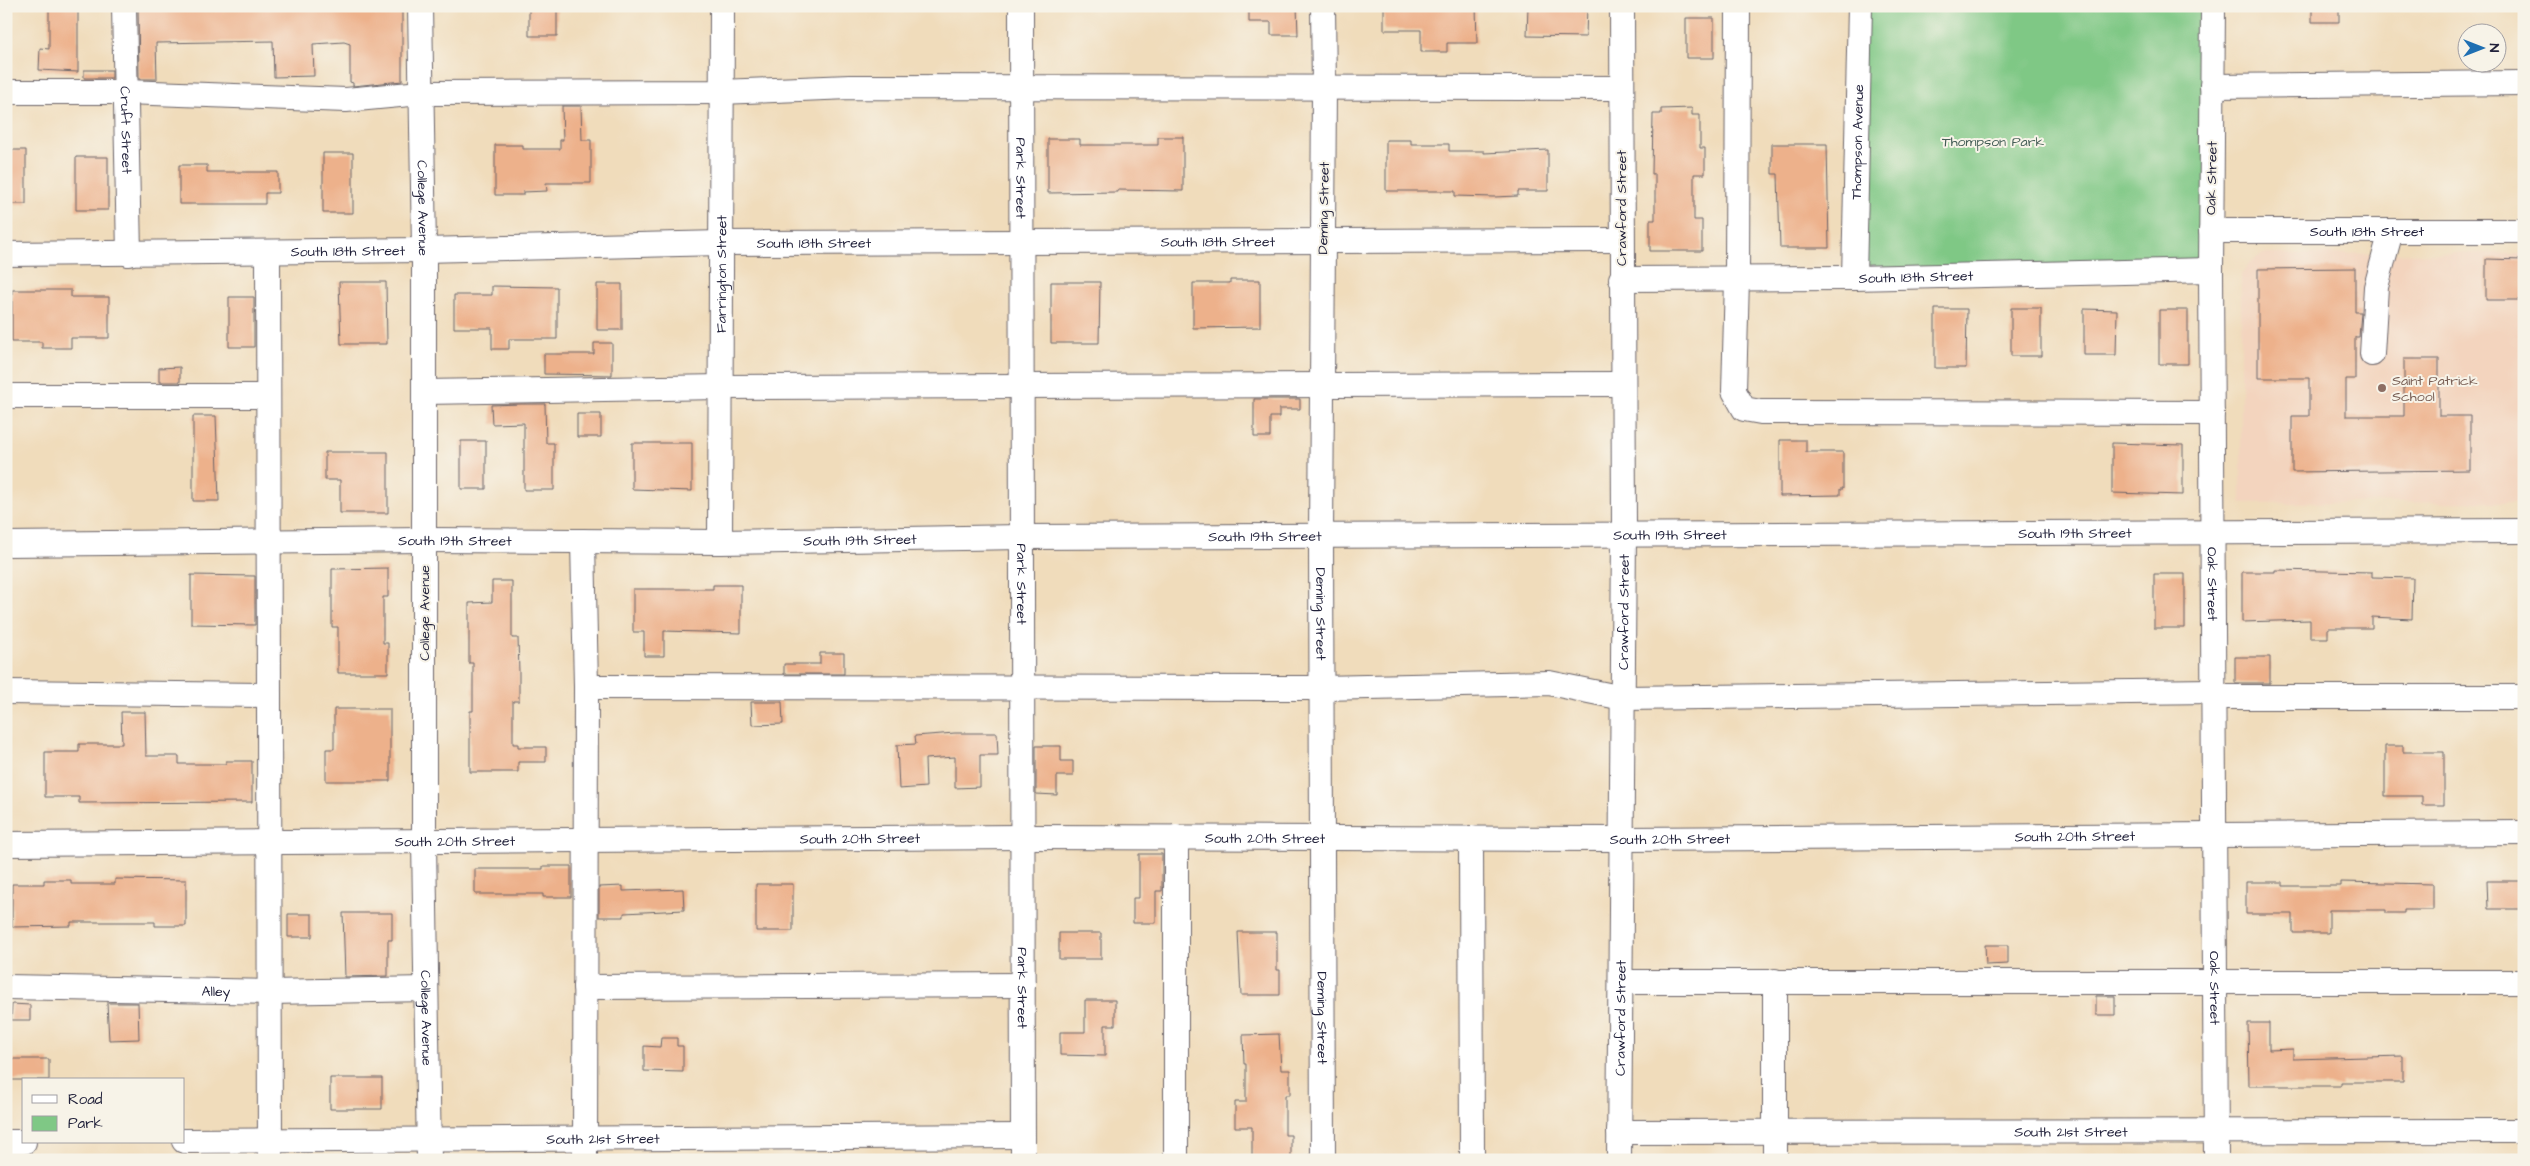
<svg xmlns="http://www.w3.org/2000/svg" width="2530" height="1166" viewBox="0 0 2530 1166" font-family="'Architects Daughter',sans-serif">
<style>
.built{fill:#f3d4be}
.green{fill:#7fc885;stroke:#507560}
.building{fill:#edb18b}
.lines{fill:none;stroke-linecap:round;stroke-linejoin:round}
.minor-casing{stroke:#6a6368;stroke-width:26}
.minor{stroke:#fff;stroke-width:24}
.education-dot{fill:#8d6e63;stroke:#f7f3e8;stroke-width:2}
.labels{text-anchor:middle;stroke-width:4;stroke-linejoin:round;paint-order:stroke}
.street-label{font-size:14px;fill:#22223b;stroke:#f7f3e8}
.park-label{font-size:14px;fill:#435c55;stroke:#f7f3e8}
.education-label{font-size:14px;fill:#785e54;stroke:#f7f3e8;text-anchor:start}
</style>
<rect width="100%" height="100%" fill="#f7f3e8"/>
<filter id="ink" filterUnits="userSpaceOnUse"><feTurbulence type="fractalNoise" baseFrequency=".02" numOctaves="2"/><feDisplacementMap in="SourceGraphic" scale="10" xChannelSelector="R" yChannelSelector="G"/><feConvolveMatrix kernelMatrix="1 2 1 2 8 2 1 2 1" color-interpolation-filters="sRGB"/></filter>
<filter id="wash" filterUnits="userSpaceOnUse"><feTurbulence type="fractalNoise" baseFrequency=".0096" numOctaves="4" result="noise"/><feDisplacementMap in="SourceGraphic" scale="20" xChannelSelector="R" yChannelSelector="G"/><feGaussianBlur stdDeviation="1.12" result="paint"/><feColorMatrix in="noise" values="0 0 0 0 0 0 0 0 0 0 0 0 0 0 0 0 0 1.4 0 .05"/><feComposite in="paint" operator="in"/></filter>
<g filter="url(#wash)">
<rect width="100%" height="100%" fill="#f0dcbb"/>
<path class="built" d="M 2524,253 L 2524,502 L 2241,503 L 2241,275 L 2249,264 L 2263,254 Z"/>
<path class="green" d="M 1860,6 L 2213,6 L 2211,270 L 1854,278 Z"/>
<g id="blocks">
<path class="building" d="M 49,6 L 78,6 L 78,72 L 39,70 L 40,48 L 49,49 Z
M 138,6 L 402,6 L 402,81 L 353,86 L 353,83 L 350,82 L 350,44 L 344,42 L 313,44 L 314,76 L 274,77 L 273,41 L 156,43 L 157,79 L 139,79 Z
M 529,6 L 557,6 L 557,36 L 529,36 Z
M 1249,6 L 1297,6 L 1298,35 L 1271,35 L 1271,22 L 1249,22 Z
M 1384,6 L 1476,6 L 1477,43 L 1447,43 L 1447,52 L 1421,52 L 1421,30 L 1384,30 Z
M 1528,6 L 1587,6 L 1586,37 L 1527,36 Z
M 2312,6 L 2339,6 L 2339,22 L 2312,22 Z
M 1686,18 L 1714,18 L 1714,58 L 1686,58 Z
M 84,70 L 112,70 L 112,78 L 84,78 Z
M 562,106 L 581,106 L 582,140 L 591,140 L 591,183 L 546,183 L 547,191 L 523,192 L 523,195 L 495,195 L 495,145 L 523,145 L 523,149 L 560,149 L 560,140 L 563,140 Z
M 1692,108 L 1692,115 L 1700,115 L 1700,148 L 1705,148 L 1705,174 L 1694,174 L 1694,220 L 1702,220 L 1702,251 L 1650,251 L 1650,220 L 1655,220 L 1655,174 L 1652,174 L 1653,114 L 1661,114 L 1661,109 Z
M 1158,137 L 1183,137 L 1183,191 L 1117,190 L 1117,192 L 1048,193 L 1048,139 L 1080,139 L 1080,145 L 1158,145 Z
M 1386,140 L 1411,140 L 1411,144 L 1449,144 L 1449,151 L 1484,151 L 1484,153 L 1548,150 L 1548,191 L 1518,191 L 1518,196 L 1494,197 L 1455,196 L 1455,191 L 1386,191 Z
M 1772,144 L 1827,144 L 1829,248 L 1780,248 L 1778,174 L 1772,174 Z
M 6,150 L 26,150 L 26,204 L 6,204 Z
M 323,153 L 353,153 L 353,213 L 323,213 Z
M 76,157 L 108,157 L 108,210 L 76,210 Z
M 179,165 L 207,165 L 207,172 L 278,172 L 278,193 L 265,193 L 265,204 L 179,204 Z
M 2486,259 L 2524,260 L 2524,300 L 2486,300 Z
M 2355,268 L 2355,312 L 2361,312 L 2359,337 L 2355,337 L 2355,379 L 2346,379 L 2346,416 L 2404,416 L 2404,359 L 2439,359 L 2439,416 L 2470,416 L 2470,470 L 2292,472 L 2292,416 L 2309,416 L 2309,378 L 2258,378 L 2258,269 Z
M 1230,280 L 1260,280 L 1260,327 L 1193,328 L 1193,283 L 1230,283 Z
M 339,282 L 386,282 L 387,344 L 341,344 Z
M 1051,282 L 1100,282 L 1099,343 L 1051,343 Z
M 597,284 L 622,284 L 622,330 L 597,330 Z
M 492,286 L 557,287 L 557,339 L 509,339 L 509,349 L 492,349 L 492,328 L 454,328 L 454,295 L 492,295 Z
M 12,290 L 71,290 L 71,297 L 109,297 L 109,338 L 71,338 L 71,348 L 42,348 L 42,342 L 12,342 Z
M 229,297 L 254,297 L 254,347 L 229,347 Z
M 2011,308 L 2041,308 L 2041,356 L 2011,356 Z
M 1935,309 L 1967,309 L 1966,368 L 1935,368 Z
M 2084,309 L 2117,310 L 2116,355 L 2084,355 Z
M 2159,310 L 2188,310 L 2188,364 L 2159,364 Z
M 594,343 L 612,343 L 612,375 L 544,374 L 544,354 L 594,354 Z
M 180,367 L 180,382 L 159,382 L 159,368 Z
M 1254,399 L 1300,399 L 1300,409 L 1279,409 L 1279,417 L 1270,417 L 1270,437 L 1254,437 Z
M 521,404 L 545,404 L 546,443 L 554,443 L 554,490 L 524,490 L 524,423 L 492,424 L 491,405 Z
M 577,414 L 601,414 L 601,437 L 577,437 Z
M 193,416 L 216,416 L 219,501 L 193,501 Z
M 1780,440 L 1806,440 L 1806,452 L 1843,452 L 1843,489 L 1840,489 L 1840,495 L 1780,496 Z
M 461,441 L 486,441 L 486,489 L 461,489 Z
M 632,443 L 692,443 L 692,491 L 632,489 Z
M 2112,443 L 2183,445 L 2183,495 L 2112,493 Z
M 325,452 L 388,452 L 388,513 L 340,513 L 340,480 L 325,480 Z
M 388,568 L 388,597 L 383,597 L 383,643 L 388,643 L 388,673 L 338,673 L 338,627 L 332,627 L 332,569 Z
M 2275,570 L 2372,572 L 2372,577 L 2413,578 L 2412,619 L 2372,617 L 2372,628 L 2328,628 L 2328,638 L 2310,638 L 2310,620 L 2242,622 L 2242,572 L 2275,572 Z
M 2154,574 L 2185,574 L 2185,628 L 2154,628 Z
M 191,575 L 255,576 L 255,625 L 191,624 Z
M 492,581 L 512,581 L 512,638 L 518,638 L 519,673 L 519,701 L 513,701 L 513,744 L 518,744 L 518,747 L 546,747 L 546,762 L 518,762 L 518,772 L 470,772 L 470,711 L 473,711 L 473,663 L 469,663 L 469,603 L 492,602 Z
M 713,585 L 741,585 L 741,633 L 664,631 L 664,656 L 644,656 L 644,632 L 633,632 L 633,589 L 713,589 Z
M 820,653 L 844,653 L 844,674 L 784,674 L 784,664 L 820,664 Z
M 2235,657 L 2270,657 L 2270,683 L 2235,683 Z
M 751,702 L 782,702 L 783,724 L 752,725 Z
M 334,709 L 390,709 L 390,781 L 326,781 L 326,749 L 334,749 Z
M 121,712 L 145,712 L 146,756 L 179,756 L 179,764 L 226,764 L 226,761 L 252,761 L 252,802 L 79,803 L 79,797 L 45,797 L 45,752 L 79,752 L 79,744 L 122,744 Z
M 955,733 L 997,733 L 998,755 L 980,755 L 980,787 L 955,788 L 955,757 L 925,759 L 926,787 L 899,789 L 897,745 L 916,744 L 915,736 Z
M 1036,746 L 1061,746 L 1061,761 L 1073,761 L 1073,776 L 1057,776 L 1057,795 L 1036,794 Z
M 2385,746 L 2403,746 L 2403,752 L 2444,752 L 2444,805 L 2422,805 L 2422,796 L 2385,796 Z
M 1139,854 L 1162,854 L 1162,891 L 1156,891 L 1156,923 L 1133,923 L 1133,898 L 1139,898 Z
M 543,866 L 571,866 L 571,897 L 543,897 L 543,894 L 475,894 L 475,869 L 543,869 Z
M 115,879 L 186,880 L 186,926 L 155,926 L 155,922 L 71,922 L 71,926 L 12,927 L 12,884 L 44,884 L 44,880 L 71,880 L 71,884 L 115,884 Z
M 2487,881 L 2524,881 L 2524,909 L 2488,909 Z
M 2246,882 L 2283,882 L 2283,886 L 2341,886 L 2341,882 L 2433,884 L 2433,910 L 2404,910 L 2404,913 L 2386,913 L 2386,910 L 2329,910 L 2329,933 L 2293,933 L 2293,914 L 2246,914 Z
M 756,884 L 793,884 L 793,931 L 756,931 Z
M 623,886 L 623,891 L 683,889 L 684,910 L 624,913 L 624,917 L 599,917 L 599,887 Z
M 343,913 L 392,913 L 392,940 L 388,940 L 388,976 L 345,977 Z
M 288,914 L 312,914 L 312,937 L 288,937 Z
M 1238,932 L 1277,932 L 1277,970 L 1280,970 L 1280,995 L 1241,995 Z
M 1059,933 L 1101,933 L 1101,959 L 1059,959 Z
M 1985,945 L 2008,945 L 2008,964 L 1986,965 Z
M 2096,996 L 2115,996 L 2115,1015 L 2096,1015 Z
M 1085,1000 L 1115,1000 L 1115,1025 L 1105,1025 L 1105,1056 L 1060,1055 L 1060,1032 L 1085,1032 Z
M 107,1003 L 138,1003 L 139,1039 L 109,1040 Z
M 12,1004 L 30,1005 L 30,1020 L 11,1020 Z
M 2248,1023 L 2269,1023 L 2269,1050 L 2293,1049 L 2293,1059 L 2403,1056 L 2403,1082 L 2341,1082 L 2341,1086 L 2249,1086 Z
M 1279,1034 L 1281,1070 L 1290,1070 L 1290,1095 L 1285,1095 L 1285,1135 L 1291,1135 L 1291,1160 L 1252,1160 L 1252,1127 L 1235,1127 L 1235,1102 L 1246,1102 L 1246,1064 L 1244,1064 L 1243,1035 Z
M 661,1038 L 677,1038 L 677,1046 L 683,1046 L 683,1072 L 644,1071 L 644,1046 L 660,1047 Z
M 9,1059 L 49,1059 L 49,1080 L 9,1080 Z
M 330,1078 L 382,1078 L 382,1109 L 330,1109 Z"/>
</g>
</g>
<g filter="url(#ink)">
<use href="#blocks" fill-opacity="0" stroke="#6a6368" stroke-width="1"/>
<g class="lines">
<g class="minor-casing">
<g id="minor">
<path id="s1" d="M 124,6 L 129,254"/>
<path id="s2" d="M 420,6 L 424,250 L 424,842 L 429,1160"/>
<path id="s3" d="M 1021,6 L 1023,1160"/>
<path id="s4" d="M 1323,6 L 1324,88 L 1321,537 L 1323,1160"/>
<path d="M 1738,6 L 1737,279 L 1734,391 L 1744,409 L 1761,412 L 2212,413"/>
<path id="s5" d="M 2213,6 L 2211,270 L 2216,1160"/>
<path d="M 2212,86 L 2524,83"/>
<path d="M 6,92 L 126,92 L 346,100 L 421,93 L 721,92 L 850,87 L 1622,88"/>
<path id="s6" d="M 2211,231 L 2524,231"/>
<path d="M 268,252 L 270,1160"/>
<path id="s7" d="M 6,254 L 424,250 L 721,243 L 1622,240"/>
<path id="s8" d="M 1854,278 L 1860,6"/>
<path id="s9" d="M 1621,279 L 1854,278 L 2211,270"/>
<path d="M 2372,354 L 2376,287 L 2391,231"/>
<path d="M 424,392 L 721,387 L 1623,384"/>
<path d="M 6,396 L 268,396"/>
<path d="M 583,541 L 586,687 L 585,1160"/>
<path id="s10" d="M 720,542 L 722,6"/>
<path id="s11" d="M 6,544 L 424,540 L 720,542 L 1022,537 L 2524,531"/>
<path d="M 586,687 L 1322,688 L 1549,683 L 1623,698 L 2214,691"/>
<path d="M 6,692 L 269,695"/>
<path d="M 2214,697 L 2524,697"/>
<path d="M 1176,837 L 1176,1160"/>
<path d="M 1471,838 L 1472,1160"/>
<path id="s12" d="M 6,844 L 1023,837 L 1623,839 L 2524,833"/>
<path d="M 1621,982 L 2524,982"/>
<path id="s13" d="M 6,987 L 270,992 L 426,989"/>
<path d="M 585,987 L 1023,985"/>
<path id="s14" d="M 1619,1132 L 2524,1131"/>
<path id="s15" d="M 184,1141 L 1022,1136"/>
<path d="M 6,1142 L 24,1142"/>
<path id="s16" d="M 1619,1160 L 1624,533 L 1622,6"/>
<path d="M 1775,1160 L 1775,981"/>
</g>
</g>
<use href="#minor" class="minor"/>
</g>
</g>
<circle class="education-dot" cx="2382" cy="388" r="5"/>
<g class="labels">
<g class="street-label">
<text dy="5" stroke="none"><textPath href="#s1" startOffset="124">Cruft Street</textPath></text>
<text dy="5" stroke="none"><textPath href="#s8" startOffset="136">Thompson Avenue</textPath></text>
<text dy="5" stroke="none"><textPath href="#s3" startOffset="172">Park Street</textPath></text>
<text transform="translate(2211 178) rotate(-89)" y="5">Oak Street</text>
<text dy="5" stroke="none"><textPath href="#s2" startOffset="202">College Avenue</textPath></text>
<text transform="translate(1323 208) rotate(-89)" y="5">Deming Street</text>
<text transform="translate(1621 208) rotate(-90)" y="5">Crawford Street</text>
<text dy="5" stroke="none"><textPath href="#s6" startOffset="156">South 18th Street</textPath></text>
<text dy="5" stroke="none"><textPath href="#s7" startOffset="1212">South 18th Street</textPath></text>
<text dy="5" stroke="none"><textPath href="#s7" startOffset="808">South 18th Street</textPath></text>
<text dy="5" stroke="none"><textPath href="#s7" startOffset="342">South 18th Street</textPath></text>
<text dy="5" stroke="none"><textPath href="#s10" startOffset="268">Farrington Street</textPath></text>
<text dy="5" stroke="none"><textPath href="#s9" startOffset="295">South 18th Street</textPath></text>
<text dy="5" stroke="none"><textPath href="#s11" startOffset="2069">South 19th Street</textPath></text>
<text dy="5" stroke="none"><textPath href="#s11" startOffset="1664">South 19th Street</textPath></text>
<text dy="5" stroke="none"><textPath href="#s11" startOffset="1259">South 19th Street</textPath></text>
<text dy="5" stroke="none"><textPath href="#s11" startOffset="449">South 19th Street</textPath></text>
<text dy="5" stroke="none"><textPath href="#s11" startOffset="854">South 19th Street</textPath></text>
<text dy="5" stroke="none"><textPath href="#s3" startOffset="578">Park Street</textPath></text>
<text dy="5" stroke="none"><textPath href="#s5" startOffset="578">Oak Street</textPath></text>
<text transform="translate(424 613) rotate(-90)" y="5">College Avenue</text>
<text dy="5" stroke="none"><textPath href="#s4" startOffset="608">Deming Street</textPath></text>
<text dy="5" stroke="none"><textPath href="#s16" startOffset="548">Crawford Street</textPath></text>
<text dy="5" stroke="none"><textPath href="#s12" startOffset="1259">South 20th Street</textPath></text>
<text dy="5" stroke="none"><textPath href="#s12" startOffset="2069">South 20th Street</textPath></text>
<text dy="5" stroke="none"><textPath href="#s12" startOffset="854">South 20th Street</textPath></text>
<text dy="5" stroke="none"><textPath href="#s12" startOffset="1664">South 20th Street</textPath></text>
<text dy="5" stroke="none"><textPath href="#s12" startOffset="449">South 20th Street</textPath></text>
<text dy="5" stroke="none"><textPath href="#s3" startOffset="982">Park Street</textPath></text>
<text dy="5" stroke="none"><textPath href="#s5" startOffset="982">Oak Street</textPath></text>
<text dy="5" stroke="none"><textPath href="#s13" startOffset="210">Alley</textPath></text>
<text dy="5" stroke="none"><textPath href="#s2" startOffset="1012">College Avenue</textPath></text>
<text dy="5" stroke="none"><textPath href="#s4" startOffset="1012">Deming Street</textPath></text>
<text dy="5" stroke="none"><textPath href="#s16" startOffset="142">Crawford Street</textPath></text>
<text dy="5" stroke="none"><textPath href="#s14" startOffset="452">South 21st Street</textPath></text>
<text dy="5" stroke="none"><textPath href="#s15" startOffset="419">South 21st Street</textPath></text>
</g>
<g class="park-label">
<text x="1993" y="146">Thompson Park</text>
</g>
<g class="education-label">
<text x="2392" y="385">Saint Patrick<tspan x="2392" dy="16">School</tspan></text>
</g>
</g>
<rect width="2530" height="1166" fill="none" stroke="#f7f3e8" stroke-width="25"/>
<rect x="22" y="1078" width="162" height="65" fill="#f7f3e8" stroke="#a29fa3"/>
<rect x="32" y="1095" width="25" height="8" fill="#ffffff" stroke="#a29fa3"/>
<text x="68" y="1104" font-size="15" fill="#22223b">Road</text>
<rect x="32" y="1116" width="25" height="15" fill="#7fc885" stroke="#a29fa3"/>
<text x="68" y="1128" font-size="15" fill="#22223b">Park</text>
<g transform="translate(2482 48) rotate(90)"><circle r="24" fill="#f7f3e8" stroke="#a29fa3"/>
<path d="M0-4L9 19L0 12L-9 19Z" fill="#1f6fb2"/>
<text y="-8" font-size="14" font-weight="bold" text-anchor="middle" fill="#22223b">N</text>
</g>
</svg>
